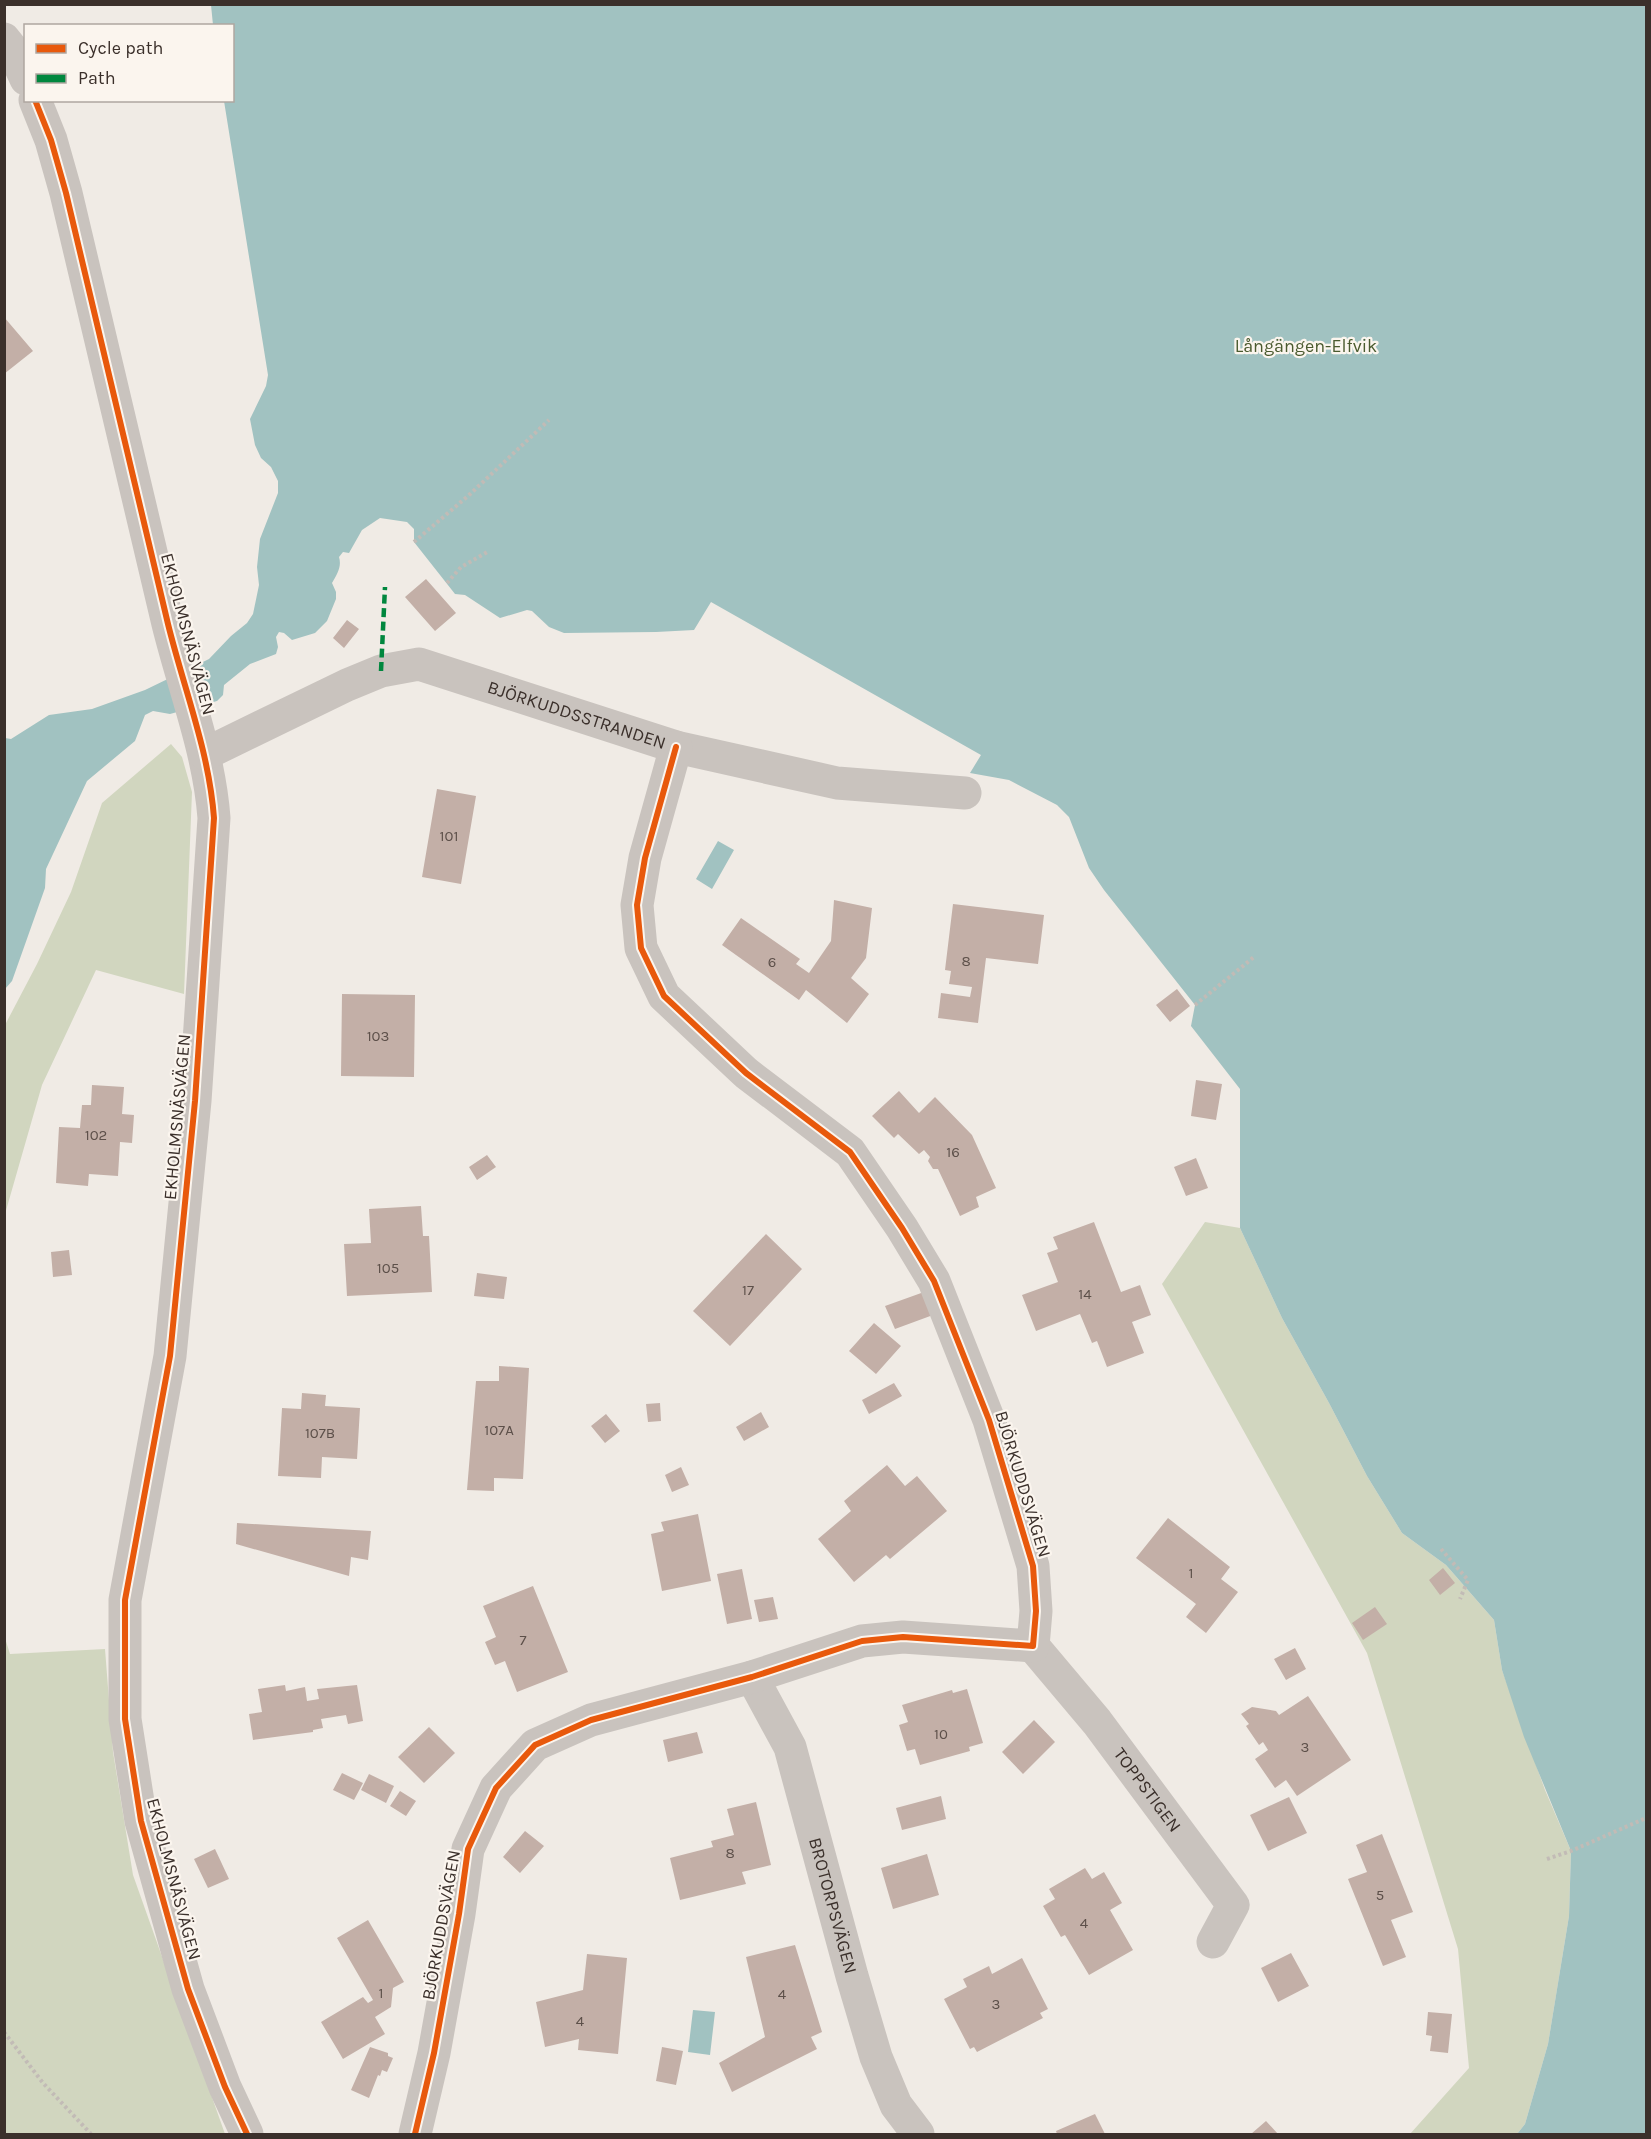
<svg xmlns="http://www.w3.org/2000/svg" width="1651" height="2139" viewBox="0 0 1651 2139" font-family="Karla,sans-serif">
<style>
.green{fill:#d1d6bf}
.water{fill:#a1c2c1}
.building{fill:#c3afa7}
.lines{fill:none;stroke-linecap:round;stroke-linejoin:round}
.path{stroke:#c2bbb6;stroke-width:4;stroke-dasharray:3 3;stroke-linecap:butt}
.street{stroke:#c9c3be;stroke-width:33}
.quiet{stroke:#00873e;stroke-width:4.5;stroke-dasharray:9 4.5;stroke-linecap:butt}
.cycleway-casing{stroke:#fbf5ee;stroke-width:10}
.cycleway{stroke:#e8590c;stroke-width:6}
.labels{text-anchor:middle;stroke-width:4.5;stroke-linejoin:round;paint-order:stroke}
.number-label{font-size:15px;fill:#5d504a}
.park-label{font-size:18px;fill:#4a5a2e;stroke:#fbf5ee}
.street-label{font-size:18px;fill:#3b302b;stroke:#fbf5ee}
</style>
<rect width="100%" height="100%" fill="#f0ebe5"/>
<path class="green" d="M 171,744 L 182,757 L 192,792 L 184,994 L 96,970 L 42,1085 L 5,1214 L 5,1025 L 37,964 L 71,892 L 102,803 Z
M 1205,1222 L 1240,1228 L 1282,1318 L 1329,1403 L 1367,1476 L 1402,1533 L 1446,1565 L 1494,1620 L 1502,1670 L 1545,1790 L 1571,1851 L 1569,1916 L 1548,2044 L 1525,2124 L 1517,2134 L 1410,2134 L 1469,2068 L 1458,1949 L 1367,1653 L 1162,1284 Z
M 4,1635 L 10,1654 L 105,1649 L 113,1752 L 133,1875 L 225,2134 L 5,2134 Z"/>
<path class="water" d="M 211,5 L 1646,5 L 1646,2134 L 1517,2134 L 1525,2124 L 1548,2044 L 1569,1916 L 1571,1851 L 1524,1737 L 1502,1670 L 1494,1620 L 1446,1565 L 1402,1533 L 1367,1476 L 1329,1403 L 1282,1318 L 1240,1228 L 1240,1089 L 1191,1026 L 1195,1005 L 1104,890 L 1089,868 L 1069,817 L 1057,805 L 1009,780 L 970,773 L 981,755 L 711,602 L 694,630 L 656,632 L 564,633 L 549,627 L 532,611 L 527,610 L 500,618 L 465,595 L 455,594 L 414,542 L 414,529 L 407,522 L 380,518 L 362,530 L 349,553 L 343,552 L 339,557 C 342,567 337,574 332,583 L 336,592 L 336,599 L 327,621 L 315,633 L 292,640 L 284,633 L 279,632 L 276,637 L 278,647 L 276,654 L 250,664 L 224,685 L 223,695 L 217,701 L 170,714 L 153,711 L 145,715 L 135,741 L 87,781 L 46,869 L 45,888 L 12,981 L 5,989 L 5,738 L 11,739 L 49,715 L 92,709 L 145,690 L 209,659 L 231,636 L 247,623 L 253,614 L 259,585 L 257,567 L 260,539 L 278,493 L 278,481 L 271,467 L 261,458 L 255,445 L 250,419 L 266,386 L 268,375 L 224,101 L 232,100 L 232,26 L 213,25 Z
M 718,841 L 734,850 L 712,889 L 696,879 Z
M 693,2010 L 715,2012 L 710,2055 L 688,2052 Z"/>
<path class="building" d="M 4,317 L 33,351 L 4,374 Z
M 426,579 L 456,613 L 435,631 L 405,597 Z
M 347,620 L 359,629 L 344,648 L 333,638 Z
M 437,789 L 476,796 L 461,884 L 422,877 Z
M 834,900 L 872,908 L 866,958 L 851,978 L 869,994 L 847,1023 L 806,990 L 799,1000 L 722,945 L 741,918 L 800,959 L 796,964 L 809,973 L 831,941 Z
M 953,904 L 1044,915 L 1038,964 L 986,958 L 978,1023 L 938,1018 L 941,993 L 970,997 L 972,987 L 949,984 L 951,971 L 945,970 Z
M 1177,989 L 1190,1006 L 1170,1022 L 1156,1005 Z
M 342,994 L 415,995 L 414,1077 L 341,1076 Z
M 1196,1080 L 1222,1084 L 1216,1120 L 1191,1116 Z
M 92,1085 L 124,1087 L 122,1114 L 134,1115 L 132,1143 L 120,1142 L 118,1176 L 89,1174 L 88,1186 L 56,1183 L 59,1127 L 80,1128 L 82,1105 L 91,1105 Z
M 899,1091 L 919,1113 L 935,1097 L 972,1135 L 996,1188 L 976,1197 L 979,1207 L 960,1216 L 938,1169 L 933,1169 L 928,1161 L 930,1157 L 924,1150 L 919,1154 L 898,1134 L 894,1138 L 872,1116 Z
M 487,1155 L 496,1167 L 477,1180 L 469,1167 Z
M 1196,1158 L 1208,1188 L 1186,1196 L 1174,1167 Z
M 421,1206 L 423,1236 L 429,1236 L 432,1292 L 347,1296 L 344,1244 L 371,1243 L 369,1209 Z
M 1094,1222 L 1121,1292 L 1140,1285 L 1151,1315 L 1132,1322 L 1144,1353 L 1107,1367 L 1097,1341 L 1092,1343 L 1080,1314 L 1036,1331 L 1022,1295 L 1058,1282 L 1047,1253 L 1058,1249 L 1053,1237 Z
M 766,1234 L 802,1269 L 730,1346 L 693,1311 Z
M 69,1250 L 72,1275 L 53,1277 L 51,1252 Z
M 477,1273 L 507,1277 L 504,1299 L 474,1296 Z
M 924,1292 L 933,1315 L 895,1329 L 885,1306 Z
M 874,1323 L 901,1346 L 876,1374 L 849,1351 Z
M 499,1366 L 529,1368 L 523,1479 L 494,1478 L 494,1491 L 467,1490 L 476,1381 L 499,1381 Z
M 894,1383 L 902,1396 L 869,1414 L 862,1400 Z
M 302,1393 L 326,1395 L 325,1406 L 360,1408 L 357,1459 L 322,1457 L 321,1478 L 278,1476 L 282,1408 L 301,1409 Z
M 660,1403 L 661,1421 L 648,1422 L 646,1404 Z
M 761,1412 L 769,1427 L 744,1441 L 736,1427 Z
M 606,1414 L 620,1431 L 605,1443 L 591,1426 Z
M 887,1465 L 905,1486 L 917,1476 L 947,1511 L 890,1559 L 886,1555 L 854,1582 L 818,1539 L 851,1511 L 844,1501 Z
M 681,1467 L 689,1485 L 672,1492 L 665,1475 Z
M 698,1514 L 711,1581 L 662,1591 L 651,1534 L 664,1531 L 661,1522 Z
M 1168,1518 L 1230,1567 L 1221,1579 L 1238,1592 L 1206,1633 L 1186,1617 L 1196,1604 L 1136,1558 Z
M 237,1523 L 371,1531 L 368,1560 L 351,1557 L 349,1576 L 236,1544 Z
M 1443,1568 L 1455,1583 L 1440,1595 L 1429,1580 Z
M 742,1569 L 752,1619 L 727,1624 L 717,1574 Z
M 533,1586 L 568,1672 L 517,1692 L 505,1661 L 495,1665 L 485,1642 L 496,1637 L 483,1606 Z
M 773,1597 L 778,1619 L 759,1622 L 754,1600 Z
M 1375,1607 L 1387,1624 L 1363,1640 L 1352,1623 Z
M 1295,1648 L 1306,1669 L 1286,1680 L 1274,1659 Z
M 285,1685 L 286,1691 L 305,1687 L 307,1701 L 319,1699 L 317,1689 L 357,1685 L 363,1721 L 348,1724 L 346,1715 L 321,1719 L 323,1728 L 313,1730 L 313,1732 L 253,1740 L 249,1714 L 262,1712 L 258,1689 Z
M 967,1689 L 983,1743 L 969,1747 L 970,1751 L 920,1765 L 915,1749 L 907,1751 L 899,1725 L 908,1722 L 902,1705 L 952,1690 L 953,1693 Z
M 1308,1696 L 1351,1760 L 1297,1796 L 1286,1780 L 1275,1788 L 1255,1759 L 1268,1750 L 1263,1742 L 1259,1745 L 1246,1726 L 1249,1724 L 1241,1714 L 1252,1707 L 1276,1711 L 1279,1715 Z
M 1034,1720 L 1055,1742 L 1023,1774 L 1002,1752 Z
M 429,1727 L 455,1753 L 424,1783 L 398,1757 Z
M 697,1732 L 703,1753 L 668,1762 L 663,1740 Z
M 342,1773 L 363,1783 L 354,1800 L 333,1790 Z
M 369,1774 L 394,1786 L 386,1803 L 361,1790 Z
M 400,1791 L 416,1801 L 406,1816 L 390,1806 Z
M 941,1796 L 946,1819 L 902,1830 L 896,1808 Z
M 1289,1797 L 1307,1833 L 1268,1851 L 1250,1815 Z
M 756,1802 L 771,1865 L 742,1872 L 746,1884 L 680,1900 L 670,1858 L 713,1847 L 711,1841 L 734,1835 L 727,1809 Z
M 525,1831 L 544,1846 L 520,1873 L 503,1857 Z
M 1382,1834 L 1413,1912 L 1391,1920 L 1406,1957 L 1383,1966 L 1348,1879 L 1367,1872 L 1356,1845 Z
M 215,1849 L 229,1879 L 208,1888 L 194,1859 Z
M 927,1854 L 939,1895 L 893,1909 L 881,1868 Z
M 1085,1868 L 1092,1879 L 1104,1872 L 1122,1903 L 1110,1910 L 1133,1950 L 1089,1975 L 1065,1935 L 1061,1937 L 1043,1906 L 1055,1899 L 1049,1889 Z
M 368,1920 L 404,1982 L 393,1988 L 391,2007 L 375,2017 L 385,2034 L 343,2059 L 321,2022 L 363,1997 L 368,2003 L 373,2000 L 337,1938 Z
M 795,1945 L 822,2032 L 811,2037 L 817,2049 L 732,2092 L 719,2063 L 765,2037 L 746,1957 Z
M 1291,1953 L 1309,1986 L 1278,2002 L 1261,1968 Z
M 587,1954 L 627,1958 L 618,2054 L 578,2050 L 579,2039 L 545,2047 L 536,2002 L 583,1990 Z
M 1022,1958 L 1048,2009 L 1040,2013 L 1043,2018 L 977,2052 L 974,2047 L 970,2049 L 944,1999 L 967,1987 L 963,1979 L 989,1966 L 992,1974 Z
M 1428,2012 L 1452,2014 L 1448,2053 L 1430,2051 L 1432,2036 L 1426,2035 Z
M 370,2047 L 388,2053 L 388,2056 L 393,2058 L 387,2072 L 382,2070 L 380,2076 L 378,2075 L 369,2098 L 351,2090 Z
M 662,2047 L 683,2051 L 676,2085 L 656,2081 Z
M 1095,2114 L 1105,2134 L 1057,2134 L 1056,2131 Z
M 1266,2121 L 1278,2134 L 1251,2134 Z"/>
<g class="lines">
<path class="path" d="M 414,542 L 468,496 L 549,420
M 447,583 L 461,567 L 489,551
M 1195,1005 L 1254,957
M 1441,1549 L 1468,1580 L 1460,1599
M 1547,1859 L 1571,1851 L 1646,1818
M 4,2032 L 43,2083 L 91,2134"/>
<g class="street">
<path d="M 4,39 L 12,49 L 26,79"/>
<path d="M 35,100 L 51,140 L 66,193 C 100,337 134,480 168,624 C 184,689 209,751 214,818 L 195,1101 L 170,1356 L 125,1600 L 125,1719 L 141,1821 L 188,1989 L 225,2087 L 247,2134"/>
<path id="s1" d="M 205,754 L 347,685 L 381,671 L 419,664 L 676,747 L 837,783 L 965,793"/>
<path id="s2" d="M 1033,1646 L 1097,1722 L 1233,1905 L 1213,1942"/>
<path id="s3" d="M 752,1677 L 790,1747 L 852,1976 L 876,2057 L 896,2105 L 918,2134"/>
<path d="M 415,2134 L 434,2053 L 459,1914 L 468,1849 L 496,1788 L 535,1745 L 591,1720 L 752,1677 L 862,1641 L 903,1637 L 1033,1646 L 1036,1611 L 1033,1566 L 989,1420 L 934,1281 L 902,1228 L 850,1152 L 746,1073 L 664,996 L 641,948 L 637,905 L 645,858 L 676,747"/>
</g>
<path class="quiet" d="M 381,671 L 385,587"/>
<g class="cycleway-casing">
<path id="cycleway" d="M 35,100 L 51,140 L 66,193 C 100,337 134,480 168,624 C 184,689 209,751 214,818 L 195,1101 L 170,1356 L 125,1600 L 125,1719 L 141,1821 L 188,1989 L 225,2087 L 247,2134
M 415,2134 L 434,2053 L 459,1914 L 468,1849 L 496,1788 L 535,1745 L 591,1720 L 752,1677 L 862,1641 L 903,1637 L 1033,1646 L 1036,1611 L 1033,1566 L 989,1420 L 934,1281 L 902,1228 L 850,1152 L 746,1073 L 664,996 L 641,948 L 637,905 L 645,858 L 676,747"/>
</g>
<use href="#cycleway" class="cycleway"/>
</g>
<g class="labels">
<g class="number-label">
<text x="449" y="841">101</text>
<text x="966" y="966">8</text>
<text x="772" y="967">6</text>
<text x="378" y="1041">103</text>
<text x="96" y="1140">102</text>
<text x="953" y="1157">16</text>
<text x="388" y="1273">105</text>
<text x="748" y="1295">17</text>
<text x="1085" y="1299">14</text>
<text x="499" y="1435">107A</text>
<text x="320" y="1438">107B</text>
<text x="1191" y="1578">1</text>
<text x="523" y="1645">7</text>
<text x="941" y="1739">10</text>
<text x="1305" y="1752">3</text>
<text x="730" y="1858">8</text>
<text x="1380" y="1900">5</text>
<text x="1084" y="1928">4</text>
<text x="381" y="1998">1</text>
<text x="782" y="1999">4</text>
<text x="996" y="2009">3</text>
<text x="580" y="2026">4</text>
</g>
<g class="park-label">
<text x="1306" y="352">Långängen-Elfvik</text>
</g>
<g class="street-label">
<text transform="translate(188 634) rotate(75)" y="6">EKHOLMSNÄSVÄGEN</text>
<text dy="6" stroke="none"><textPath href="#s1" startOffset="399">BJÖRKUDDSSTRANDEN</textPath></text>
<text transform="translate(177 1117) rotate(-85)" y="6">EKHOLMSNÄSVÄGEN</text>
<text transform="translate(1023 1484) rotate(73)" y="6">BJÖRKUDDSVÄGEN</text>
<text dy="6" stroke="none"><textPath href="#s2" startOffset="184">TOPPSTIGEN</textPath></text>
<text transform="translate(174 1879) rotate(75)" y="6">EKHOLMSNÄSVÄGEN</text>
<text dy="6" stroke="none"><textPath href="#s3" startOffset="244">BROTORPSVÄGEN</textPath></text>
<text transform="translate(441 1925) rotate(-80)" y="6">BJÖRKUDDSVÄGEN</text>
</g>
</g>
<rect width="1651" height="2139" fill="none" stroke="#3b302b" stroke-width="12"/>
<rect x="24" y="24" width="210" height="78" fill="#fbf5ee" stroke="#aea6a0" stroke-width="1.5"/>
<rect x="36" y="44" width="30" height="9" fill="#e8590c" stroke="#aea6a0" stroke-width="1.5"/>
<text x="78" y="54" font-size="18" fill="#3b302b">Cycle path</text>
<rect x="36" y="74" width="30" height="9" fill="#00873e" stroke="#aea6a0" stroke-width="1.5"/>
<text x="78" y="84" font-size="18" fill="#3b302b">Path</text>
</svg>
